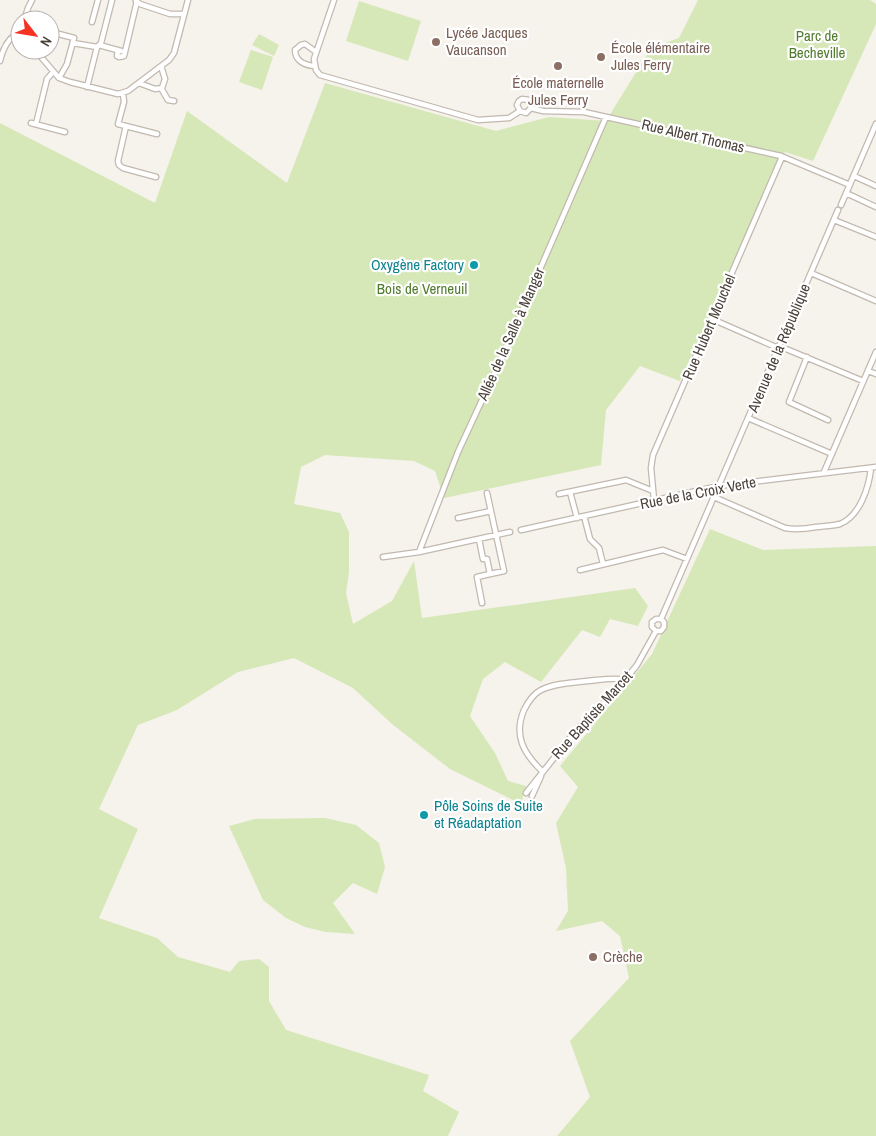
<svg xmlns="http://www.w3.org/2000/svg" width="876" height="1136" viewBox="0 0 876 1136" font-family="'Archivo Narrow',sans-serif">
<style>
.green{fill:#d6e8b7}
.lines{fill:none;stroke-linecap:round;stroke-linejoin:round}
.minor-casing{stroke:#c1b9af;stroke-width:7}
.minor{stroke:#fff;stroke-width:4.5}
.education-dot{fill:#8d6e63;stroke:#fff;stroke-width:2}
.culture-dot{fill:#0f9aa8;stroke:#fff;stroke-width:2}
.labels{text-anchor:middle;stroke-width:4.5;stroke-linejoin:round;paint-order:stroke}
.education-label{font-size:15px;fill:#785e54;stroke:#fff;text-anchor:start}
.park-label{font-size:15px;fill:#517c2d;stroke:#fff}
.street-label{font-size:15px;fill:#4a423a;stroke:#fff}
.culture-label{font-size:15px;fill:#0d838f;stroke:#fff;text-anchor:end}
</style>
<rect width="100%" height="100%" fill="#f6f2ec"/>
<path class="green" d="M 698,0 L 870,0 L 876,4 L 876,24 L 813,161 L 785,152 L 680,381 L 640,366 L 606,410 L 601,465 L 444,498 L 435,471 L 414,461 L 325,455 L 301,467 L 294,504 L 340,513 L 349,532 L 349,572 L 346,593 L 353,624 L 392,601 L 414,561 L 422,618 L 635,588 L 648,606 L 638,626 L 610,619 L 600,637 L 582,630 L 541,682 L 505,662 L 483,679 L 470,716 L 495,753 L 508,781 L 526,786 L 521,804 L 450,769 L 392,724 L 353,688 L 294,658 L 238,672 L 177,710 L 138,725 L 99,809 L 138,829 L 99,918 L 157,938 L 178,957 L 230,972 L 239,961 L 259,959 L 269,967 L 269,1001 L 286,1030 L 429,1075 L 423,1091 L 459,1112 L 448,1136 L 0,1136 L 0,123 L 155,203 L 187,111 L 287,183 L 325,83 L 496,131 L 549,117 L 606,121 L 651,48 L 679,38 Z
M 359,1 L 421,21 L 408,61 L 346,41 Z
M 259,34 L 279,45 L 274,56 L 252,45 Z
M 251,50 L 273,57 L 262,90 L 239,82 Z
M 710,529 L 763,550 L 876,546 L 876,1136 L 557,1136 L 590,1097 L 570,1041 L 629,978 L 620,936 L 602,921 L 556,931 L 568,911 L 566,868 L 556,823 L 578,787 L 560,766 L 652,654 Z
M 325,818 L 356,825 L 379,843 L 385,867 L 377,894 L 353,883 L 333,903 L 355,934 L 326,932 L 305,927 L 286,918 L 263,900 L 229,826 L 255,819 Z"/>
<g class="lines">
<g class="minor-casing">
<path id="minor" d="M 334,0 L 314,59 L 316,70 L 320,75 L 478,120 L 509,118 L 520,111
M 136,1 L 140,4 L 170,14 L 184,14
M 24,20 L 28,8 L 32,0
M 92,22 L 98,0
M 55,33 L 74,38 L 67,64 L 59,78
M 73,43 L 97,47
M 99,45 L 121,51
M 35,50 L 59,78 L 70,82 L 118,94 L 128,91 L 169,60 L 174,53 L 188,0
M 118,50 L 117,56 L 119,57 L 124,56 L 137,1
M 0,61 C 3,48 8,37 20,32
M 314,66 C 305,65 295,61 295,50 L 301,45 L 305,44 L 316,52
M 139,83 L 155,89 L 162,88 L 165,79 L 161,66
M 87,87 L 97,47 L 101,43 L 112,0
M 161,88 L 168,100 L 174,101
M 123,93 L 124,102 L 118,124 L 157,134
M 531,108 L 543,111 L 584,112 L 781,156 L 850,185
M 520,111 L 517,105 L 519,101 L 522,99 L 529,100 L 531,103 L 531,108
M 520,111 L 526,113 L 531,108
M 31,123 L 65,132
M 36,124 L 47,79 L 53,72
M 126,126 L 118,161 L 119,165 L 123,168 L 156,177
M 854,176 L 876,186
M 846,193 L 876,207
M 841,205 L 876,124
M 834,220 L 876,237
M 811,273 L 876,301
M 712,319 L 778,348
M 779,346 L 863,381
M 807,357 L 789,402 L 828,420
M 868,371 L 876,374
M 748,418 L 832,454
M 824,472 L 876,352
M 570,492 L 577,518
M 487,493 L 504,571 L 490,574
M 559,494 L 626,480 L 653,491
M 714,497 L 785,528 C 796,530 805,529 816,527 C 824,526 832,526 840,524 C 860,516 869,487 871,468
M 654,500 L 651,468 L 653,455 L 782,157
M 584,516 L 590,539 L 599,548 L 603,564
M 458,518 L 491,511
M 521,530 L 719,486 L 876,467
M 479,539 L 483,559 L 487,559 L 490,574 L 477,577 L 482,603
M 419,552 L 458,452 L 501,359 L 606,117
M 383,557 L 419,552 L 510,532
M 580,570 L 663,550 L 687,559
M 661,619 L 838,210
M 656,631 L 652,627 L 652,622 L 656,619 L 661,619
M 656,631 L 661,631 L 664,627 L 664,622 L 661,619
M 543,772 C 524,754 513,736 524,710 C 528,702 533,694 541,690 C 555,683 572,683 587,681 C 600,680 613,677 626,680
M 526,793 L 578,728 L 618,689 L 637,665 L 656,631
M 532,796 L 541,776"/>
</g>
<use href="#minor" class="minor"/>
</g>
<g class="education-dot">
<circle cx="436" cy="42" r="5"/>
<circle cx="601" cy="57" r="5"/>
<circle cx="558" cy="66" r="5"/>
<circle cx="593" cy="957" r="5"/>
</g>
<g class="culture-dot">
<circle cx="474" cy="265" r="5"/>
<circle cx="424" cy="815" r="5"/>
</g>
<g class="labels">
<g class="education-label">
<text x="446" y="38">Lycée Jacques<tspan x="446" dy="17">Vaucanson</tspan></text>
<text x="611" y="53">École élémentaire<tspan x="611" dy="17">Jules Ferry</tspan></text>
<text x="558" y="88" text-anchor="middle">École maternelle<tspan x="558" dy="17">Jules Ferry</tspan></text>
<text x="603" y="962">Crèche</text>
</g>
<g class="park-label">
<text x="817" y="41">Parc de<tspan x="817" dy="17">Becheville</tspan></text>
<text x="422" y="294">Bois de Verneuil</text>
</g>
<g class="street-label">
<text transform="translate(693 136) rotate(13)" y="5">Rue Albert Thomas</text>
<text transform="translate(709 327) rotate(-67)" y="5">Rue Hubert Mouchel</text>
<text transform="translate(511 334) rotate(-66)" y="5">Allée de la Salle à Manger</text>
<text transform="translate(779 348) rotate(-67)" y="5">Avenue de la République</text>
<text transform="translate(698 493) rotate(-11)" y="5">Rue de la Croix Verte</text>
<text transform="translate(592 715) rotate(-48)" y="5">Rue Baptiste Marcet</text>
</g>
<g class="culture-label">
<text x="464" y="270">Oxygène Factory</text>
<text x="434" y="811" text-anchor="start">Pôle Soins de Suite<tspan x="434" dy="17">et Réadaptation</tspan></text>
</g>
</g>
<g transform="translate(35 35) rotate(121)"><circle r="24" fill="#ffffff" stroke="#b7b3b0"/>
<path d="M0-4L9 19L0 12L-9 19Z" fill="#f43324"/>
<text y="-8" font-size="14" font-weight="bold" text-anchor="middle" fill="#4a423a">N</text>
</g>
</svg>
